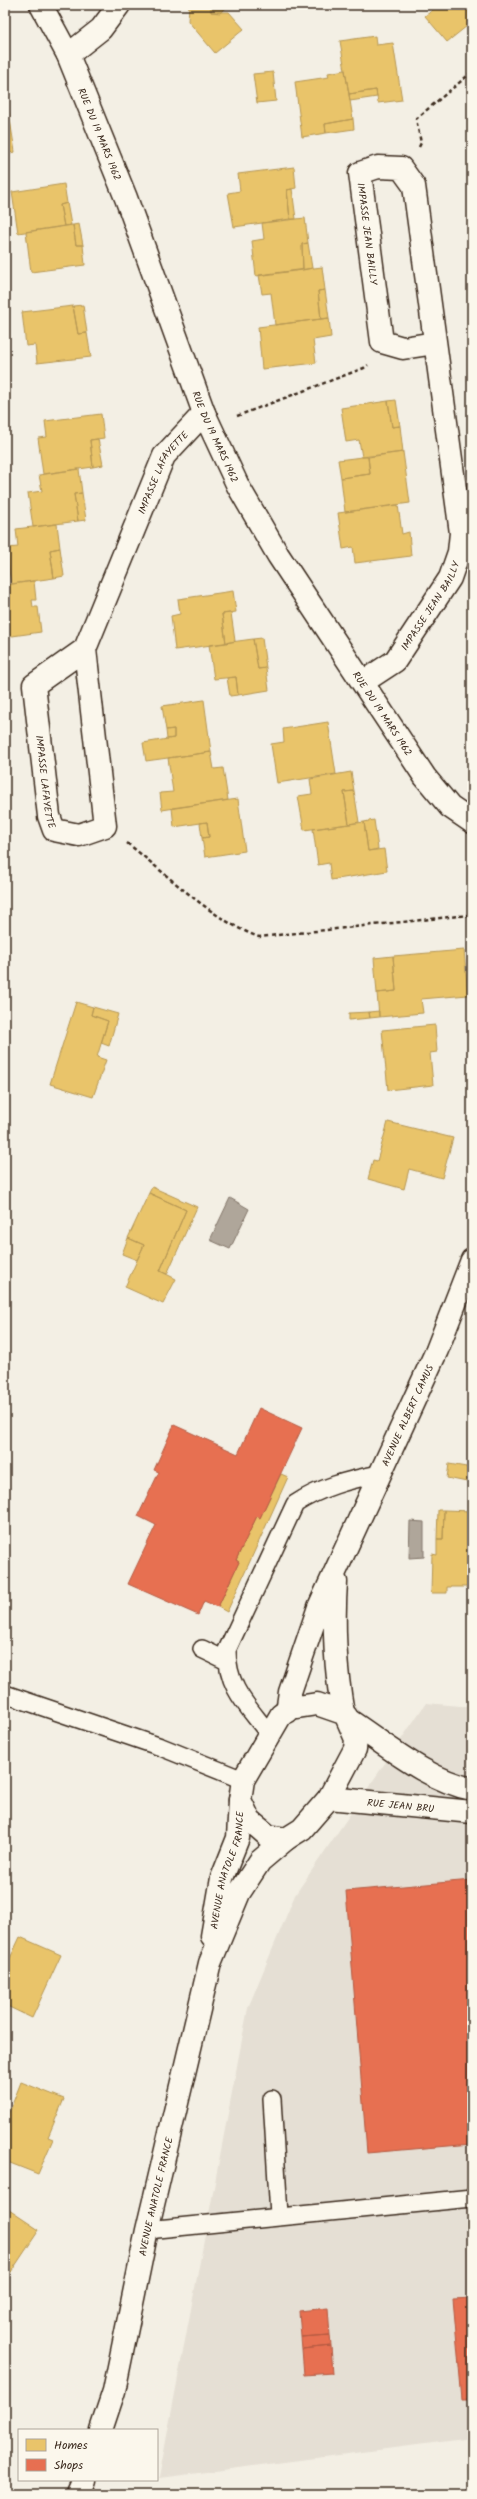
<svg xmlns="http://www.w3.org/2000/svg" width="477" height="2499" viewBox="0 0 477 2499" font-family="Kalam,sans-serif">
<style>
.built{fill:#e5dfd4}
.water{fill:#afa69a;stroke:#817468}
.homes{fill:#e9c46a;stroke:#b59653}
.shops{fill:#e76f51;stroke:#b35a42}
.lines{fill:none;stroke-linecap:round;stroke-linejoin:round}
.service-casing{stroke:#3b2a1e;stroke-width:20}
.minor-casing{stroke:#3b2a1e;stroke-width:25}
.tertiary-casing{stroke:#3b2a1e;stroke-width:25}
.path{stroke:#3b2a1e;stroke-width:2.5;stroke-dasharray:4 3;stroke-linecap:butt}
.service{stroke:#fbf7ec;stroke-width:17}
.minor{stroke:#fbf7ec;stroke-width:22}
.tertiary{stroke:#fbf7ec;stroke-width:22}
.labels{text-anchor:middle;stroke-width:4;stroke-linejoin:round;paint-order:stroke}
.street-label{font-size:10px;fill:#3b2a1e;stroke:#fbf7ec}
</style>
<rect width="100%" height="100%" fill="#f3efe4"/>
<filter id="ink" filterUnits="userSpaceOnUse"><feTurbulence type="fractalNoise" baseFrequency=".025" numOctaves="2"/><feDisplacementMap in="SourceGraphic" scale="8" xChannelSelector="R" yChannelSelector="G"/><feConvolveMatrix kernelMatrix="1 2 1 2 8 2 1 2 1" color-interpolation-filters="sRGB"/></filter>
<g filter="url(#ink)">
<path class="built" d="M 426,1703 L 472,1707 L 472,2438 L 159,2478 L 248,2008 L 295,1895 Z"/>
<path class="water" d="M 230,1198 L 249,1209 L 230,1249 L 210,1240 Z
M 410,1521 L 424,1522 L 424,1557 L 409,1558 Z"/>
<path class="homes" d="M 189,5 L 211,5 L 211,12 L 229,12 L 244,29 L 215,53 L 188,21 Z
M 211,5 L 227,5 L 226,8 L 220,13 L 211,12 Z
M 439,5 L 472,5 L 472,22 L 447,42 L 425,16 Z
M 375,36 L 376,45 L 393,43 L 402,100 L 378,103 L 376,90 L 349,94 L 340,41 Z
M 345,70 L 353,119 L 325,124 L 326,133 L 302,137 L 295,82 L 329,77 L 328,73 Z
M 273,72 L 276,101 L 257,103 L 253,74 Z
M 376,90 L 377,97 L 350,101 L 349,94 Z
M 5,100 L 7,100 L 11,126 L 5,126 Z
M 353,119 L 354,129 L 326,133 L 325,124 Z
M 5,126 L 11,126 L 15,152 L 5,154 Z
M 469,143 L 472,143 L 471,161 Z
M 294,167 L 296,188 L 287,190 L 290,219 L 234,227 L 228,193 L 240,191 L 238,174 Z
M 64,184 L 67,203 L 60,205 L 64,226 L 18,233 L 12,192 Z
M 292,189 L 296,219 L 290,219 L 287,190 Z
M 67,203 L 71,225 L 64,226 L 60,205 Z
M 305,218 L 308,243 L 302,244 L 303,270 L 256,276 L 252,241 L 264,239 L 262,223 Z
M 79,224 L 83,245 L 76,245 L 73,225 Z
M 73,225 L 76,245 L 83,245 L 85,265 L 31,272 L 26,232 Z
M 308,243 L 312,268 L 303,270 L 302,244 Z
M 322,267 L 325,290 L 318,291 L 321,319 L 275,325 L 271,293 L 262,294 L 259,275 Z
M 325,290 L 329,318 L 321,319 L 318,291 Z
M 83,305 L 87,333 L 78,334 L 73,306 Z
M 73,306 L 78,334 L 87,333 L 91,357 L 37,363 L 35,345 L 26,346 L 22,312 Z
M 329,318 L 331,337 L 313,340 L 316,363 L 262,369 L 258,327 Z
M 396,400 L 400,426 L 392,427 L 388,401 Z
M 388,401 L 392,427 L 400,426 L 403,452 L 362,457 L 359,440 L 346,442 L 341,408 Z
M 101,414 L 104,438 L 90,440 L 93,467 L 43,474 L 38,438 L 47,437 L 45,421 Z
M 98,439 L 103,465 L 93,467 L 90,440 Z
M 403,452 L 410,503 L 345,512 L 341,478 L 370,474 L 368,457 Z
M 362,457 L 368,457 L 370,474 L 341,478 L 338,460 Z
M 79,469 L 82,493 L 74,494 L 78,521 L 33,527 L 28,493 L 42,491 L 39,475 Z
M 82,493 L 86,520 L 78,521 L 74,494 Z
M 398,505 L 402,534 L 409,532 L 411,556 L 355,563 L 353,547 L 343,549 L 338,513 Z
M 57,524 L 60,548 L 50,550 L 54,578 L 11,584 L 6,548 L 18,547 L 16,529 Z
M 60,548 L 64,576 L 54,578 L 50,550 Z
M 34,581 L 36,600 L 32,600 L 33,607 L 38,607 L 41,632 L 5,637 L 5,585 Z
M 233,591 L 236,612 L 222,614 L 226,643 L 175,650 L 171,616 L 180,614 L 178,599 Z
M 231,613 L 235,641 L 226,643 L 222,614 Z
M 262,638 L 266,668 L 258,669 L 253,639 Z
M 253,639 L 258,669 L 266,668 L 269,690 L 238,695 L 236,677 L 214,679 L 209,645 Z
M 236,677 L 238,695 L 230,696 L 227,678 Z
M 204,700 L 211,752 L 146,761 L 143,743 L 174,738 L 174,729 L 166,730 L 162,706 Z
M 328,722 L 336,774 L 277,783 L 271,744 L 284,742 L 283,729 Z
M 174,729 L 174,738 L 167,739 L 166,730 Z
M 211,752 L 214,769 L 223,768 L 228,800 L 162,810 L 160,793 L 173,792 L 168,758 Z
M 351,772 L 354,791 L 344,792 L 349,824 L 304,830 L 298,796 L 312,794 L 310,779 Z
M 354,791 L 359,822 L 349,824 L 344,792 Z
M 238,799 L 245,851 L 205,857 L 202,838 L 209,837 L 207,822 L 174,827 L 172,808 Z
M 374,820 L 378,849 L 368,851 L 364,822 Z
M 207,822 L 209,837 L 202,838 L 200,823 Z
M 364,822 L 368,851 L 384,849 L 387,871 L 331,880 L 329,863 L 318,865 L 313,829 Z
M 464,950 L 468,995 L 421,999 L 423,1013 L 379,1017 L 377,993 L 396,991 L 393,956 Z
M 393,956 L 396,991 L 377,993 L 374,958 Z
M 76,1002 L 93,1007 L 91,1015 L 108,1021 L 97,1057 L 106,1060 L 93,1097 L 50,1084 Z
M 93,1007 L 118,1014 L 109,1046 L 101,1043 L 108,1021 L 91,1015 Z
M 379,1011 L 379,1017 L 370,1018 L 369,1012 Z
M 369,1012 L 370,1018 L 349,1020 L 349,1013 Z
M 435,1025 L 437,1052 L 430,1053 L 433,1085 L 388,1090 L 382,1030 Z
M 388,1122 L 453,1138 L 442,1178 L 409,1169 L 404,1189 L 368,1179 L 373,1160 L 377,1161 Z
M 152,1187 L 197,1207 L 167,1274 L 160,1271 L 186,1210 L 149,1193 Z
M 149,1193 L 186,1210 L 160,1271 L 176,1279 L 163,1304 L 125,1287 L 144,1245 L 128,1238 Z
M 128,1238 L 144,1245 L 137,1260 L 122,1254 Z
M 449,1464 L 472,1468 L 472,1483 L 447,1478 Z
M 281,1474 L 288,1477 L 227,1612 L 218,1607 L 239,1562 L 236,1560 L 257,1516 L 260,1518 Z
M 438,1510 L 444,1510 L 443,1539 L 437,1539 Z
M 444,1510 L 472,1511 L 472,1587 L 447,1587 L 447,1593 L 431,1593 L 432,1554 L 437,1555 L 437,1539 L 443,1539 Z
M 20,1937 L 61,1955 L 32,2018 L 5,2005 L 5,1969 Z
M 21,2082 L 64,2099 L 48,2137 L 53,2139 L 38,2174 L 5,2161 L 5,2123 Z
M 6,2208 L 39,2230 L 5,2281 L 5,2209 Z"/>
<path class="shops" d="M 259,1408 L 302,1428 L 260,1518 L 257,1516 L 236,1560 L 239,1562 L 218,1607 L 204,1601 L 198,1615 L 128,1584 L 156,1525 L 138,1516 L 159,1472 L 154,1470 L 174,1425 L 238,1454 Z
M 472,1880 L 472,2144 L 367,2153 L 346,1891 Z
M 472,2298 L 472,2400 L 462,2400 L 453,2299 Z
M 328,2308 L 330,2335 L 301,2337 L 299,2311 Z
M 330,2335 L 331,2346 L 302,2349 L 301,2337 Z
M 331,2346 L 333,2373 L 304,2375 L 302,2349 Z"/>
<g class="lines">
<g class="service-casing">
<path id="service" d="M 202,1649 L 227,1661
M 5,1694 L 161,1747 L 243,1780
M 269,1734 C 247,1705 227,1688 227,1650 L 295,1504 C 321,1487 348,1480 379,1474
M 272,2099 L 279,2215
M 147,2230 L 472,2198"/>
</g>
<g class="minor-casing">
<g id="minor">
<path id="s1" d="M 41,5 L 68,55 L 126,198 L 204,413 L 238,486 L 278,555 L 425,777 L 450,807 L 472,822"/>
<path d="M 68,55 L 101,29 L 119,5"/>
<path id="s2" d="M 85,649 L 34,685 L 49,816 L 54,830 L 79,835 L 105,826 L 85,649 L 164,456 L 204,413"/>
<path id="s3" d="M 363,682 L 395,661 L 450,578 L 459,552 L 461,533 L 414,186 L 401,168 L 378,167 L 360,173 L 382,342 L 403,348 L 435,343"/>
<path d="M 336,1582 C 333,1627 335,1668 343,1713"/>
<path id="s4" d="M 287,1712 L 290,1692 L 319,1607 L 437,1350 L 472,1260"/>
<path id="s5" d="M 212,1936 L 222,1878 L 238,1838 L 240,1800"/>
<path id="s6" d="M 101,2430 L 114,2391 L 147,2230 L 210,1963 L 239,1893 L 260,1861 L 286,1839"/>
<path d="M 78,2494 L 84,2480"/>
</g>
</g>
<g class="tertiary-casing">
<g id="tertiary">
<path d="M 317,1704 L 343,1713 L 346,1716 L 356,1739 L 355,1749 L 329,1798 L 302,1829 L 286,1839 L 268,1836 L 260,1829 L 250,1821 L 240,1800 L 243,1780 L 281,1715 L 291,1708 Z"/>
<path d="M 350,1721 C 388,1746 427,1780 472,1789"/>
<path id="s7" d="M 329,1798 L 472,1812"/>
</g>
</g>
<path class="path" d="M 419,147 L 421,143 L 416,119 L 472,72
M 237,416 L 364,368 L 368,365
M 127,843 C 167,874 213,921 259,937 L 469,915 L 472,907"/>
<use href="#service" class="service"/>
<use href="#minor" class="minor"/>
<use href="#tertiary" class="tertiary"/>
</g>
</g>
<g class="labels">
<g class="street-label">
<text dy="4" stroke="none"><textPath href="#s1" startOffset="142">RUE DU 19 MARS 1962</textPath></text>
<text dy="4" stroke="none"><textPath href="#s3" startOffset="660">IMPASSE JEAN BAILLY</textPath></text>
<text dy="4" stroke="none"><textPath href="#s1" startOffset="466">RUE DU 19 MARS 1962</textPath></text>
<text dy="4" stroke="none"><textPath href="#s2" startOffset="634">IMPASSE LAFAYETTE</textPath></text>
<text dy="4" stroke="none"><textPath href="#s3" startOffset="104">IMPASSE JEAN BAILLY</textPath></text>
<text dy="4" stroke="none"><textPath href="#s1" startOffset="790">RUE DU 19 MARS 1962</textPath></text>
<text dy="4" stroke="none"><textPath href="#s2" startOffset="160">IMPASSE LAFAYETTE</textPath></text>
<text dy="4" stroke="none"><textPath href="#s4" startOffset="321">AVENUE ALBERT CAMUS</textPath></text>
<text dy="4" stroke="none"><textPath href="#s7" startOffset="72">RUE JEAN BRU</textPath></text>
<text dy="4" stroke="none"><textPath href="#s5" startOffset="68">AVENUE ANATOLE FRANCE</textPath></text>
<text dy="4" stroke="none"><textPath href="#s6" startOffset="240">AVENUE ANATOLE FRANCE</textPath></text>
</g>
</g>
<rect width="477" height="2499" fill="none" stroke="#fbf7ec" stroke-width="20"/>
<rect x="10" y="10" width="457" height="2479" fill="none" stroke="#3b2a1e" stroke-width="1.5" filter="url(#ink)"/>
<rect x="18" y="2429" width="140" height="52" fill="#fbf7ec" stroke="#aea59a"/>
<rect x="26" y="2439" width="20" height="12" fill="#e9c46a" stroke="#aea59a"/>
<text x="54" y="2449" font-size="12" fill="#3b2a1e">Homes</text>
<rect x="26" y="2459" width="20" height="12" fill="#e76f51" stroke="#aea59a"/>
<text x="54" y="2469" font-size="12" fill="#3b2a1e">Shops</text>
</svg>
